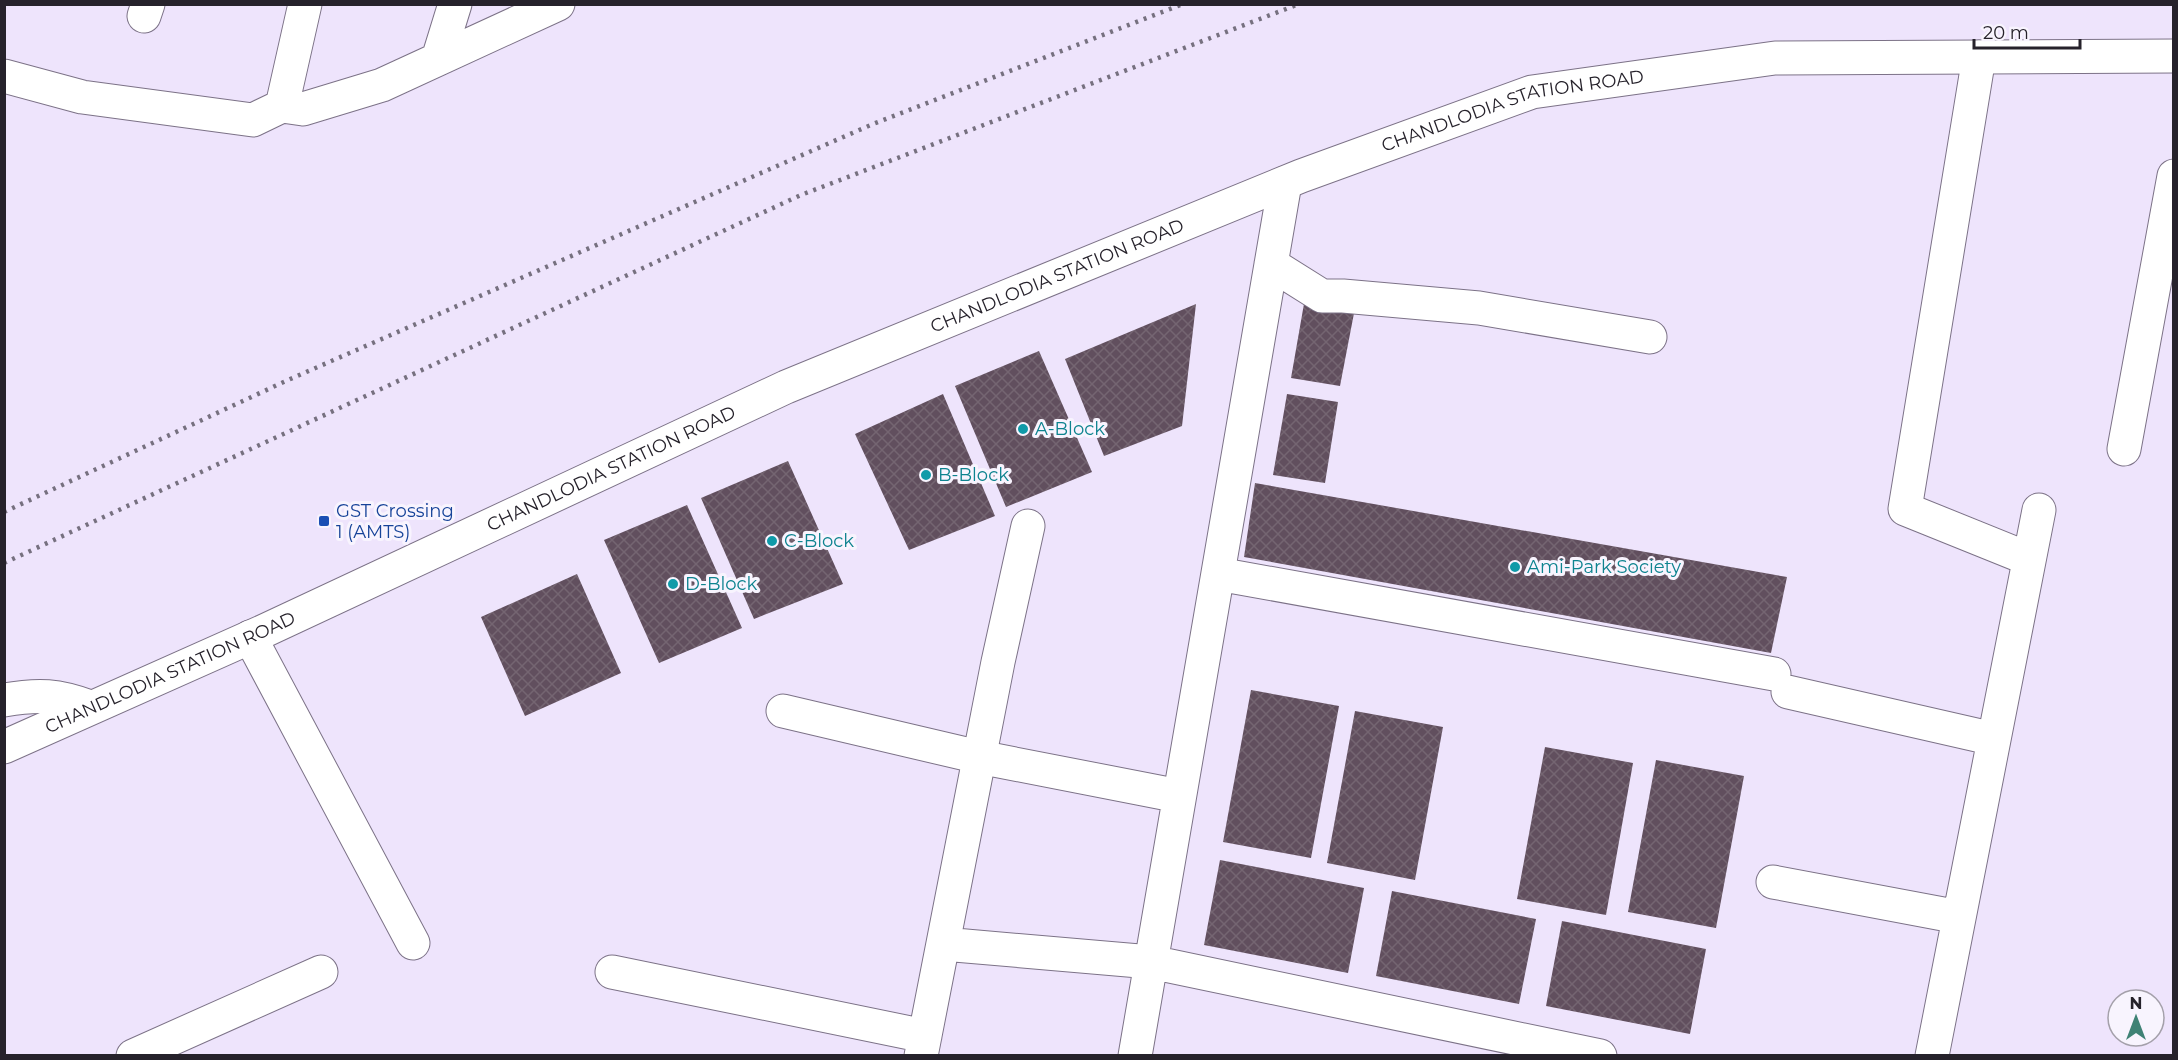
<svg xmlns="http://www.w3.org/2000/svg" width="2178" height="1060" viewBox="0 0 2178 1060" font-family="Montserrat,sans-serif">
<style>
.building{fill:url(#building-cross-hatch)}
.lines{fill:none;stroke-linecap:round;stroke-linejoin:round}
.minor-casing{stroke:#7c7287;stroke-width:35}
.tertiary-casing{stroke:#7c7287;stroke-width:35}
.minor{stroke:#fff;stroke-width:33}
.tertiary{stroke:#fff;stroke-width:33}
.rail{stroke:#76707f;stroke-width:4.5;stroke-dasharray:3 6;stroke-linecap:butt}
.culture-dot{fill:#0f9aa8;stroke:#f8f4fe;stroke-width:2}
.transit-dot{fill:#1a4fb4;stroke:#f8f4fe;stroke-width:2}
.labels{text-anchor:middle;stroke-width:6;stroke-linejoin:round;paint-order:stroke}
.street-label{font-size:18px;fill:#26222b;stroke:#f8f4fe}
.culture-label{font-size:18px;fill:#0d838f;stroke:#f8f4fe;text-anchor:start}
.transit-label{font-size:18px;fill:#164399;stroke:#f8f4fe;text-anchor:start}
</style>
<defs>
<pattern id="building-cross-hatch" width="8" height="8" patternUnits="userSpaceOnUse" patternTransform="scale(1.5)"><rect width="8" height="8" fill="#614f5e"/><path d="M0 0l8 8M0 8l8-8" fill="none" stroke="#746571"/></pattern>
</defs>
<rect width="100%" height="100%" fill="#eee4fc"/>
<path class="building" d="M 1305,298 L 1355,308 L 1340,386 L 1291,378 Z
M 1196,304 L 1182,426 L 1104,456 L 1065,359 Z
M 1039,351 L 1092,472 L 1006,507 L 955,386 Z
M 943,394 L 995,516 L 909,550 L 855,434 Z
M 1287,394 L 1338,402 L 1325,483 L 1273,475 Z
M 788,461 L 843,584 L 754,619 L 701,498 Z
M 1255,483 L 1787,577 L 1771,653 L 1244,557 Z
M 687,505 L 742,628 L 659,663 L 604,540 Z
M 577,574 L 621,673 L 525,716 L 481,617 Z
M 1251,690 L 1339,706 L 1311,858 L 1223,842 Z
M 1355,711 L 1443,727 L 1415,880 L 1327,863 Z
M 1545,747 L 1633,763 L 1606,915 L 1517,899 Z
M 1656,760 L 1744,776 L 1716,928 L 1628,912 Z
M 1220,860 L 1364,888 L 1348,973 L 1204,945 Z
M 1392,891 L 1536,919 L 1519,1004 L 1376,976 Z
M 1562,921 L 1706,949 L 1690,1034 L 1546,1006 Z"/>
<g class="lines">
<g class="minor-casing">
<path id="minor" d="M 144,16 L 148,4
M 1979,57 L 1905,509 L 2029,559
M 438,59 L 455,4
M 4,76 L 82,97 L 253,120 L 282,106 L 303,109 L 382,85 L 558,4
M 282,106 L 305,4
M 1271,264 L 1322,296 L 1343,296 L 1479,308 L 1650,337
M 2124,449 L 2174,176
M 1218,574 L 1774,674
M 250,637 L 413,943
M 1788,692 L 1994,739
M 783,711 L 979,757 L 1179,796
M 1773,882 L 1959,917
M 943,944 L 1151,962 L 1600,1056
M 612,972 L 925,1036
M 133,1056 L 321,972
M 921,1056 L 998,662 L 1028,526
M 1135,1056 L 1285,183
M 1932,1056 L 2039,510"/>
</g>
<g class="tertiary-casing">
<g id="tertiary">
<path d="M 4,700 C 39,694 58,695 90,707"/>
<path id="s1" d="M 4,747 L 264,631 L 786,387 L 1301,176 L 1532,92 L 1775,58 L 2174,56"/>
</g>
</g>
<use href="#minor" class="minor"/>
<use href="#tertiary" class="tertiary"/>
<path class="rail" d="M 4,512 L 288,380 L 873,124 L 1183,4
M 4,563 L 801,195 L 1299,4"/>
</g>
<g class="culture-dot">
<circle cx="1023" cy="429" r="6"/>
<circle cx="926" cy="475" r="6"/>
<circle cx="772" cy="541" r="6"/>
<circle cx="1515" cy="567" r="6"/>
<circle cx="673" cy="584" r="6"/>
</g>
<rect class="transit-dot" x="318" y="515" width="12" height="12" rx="3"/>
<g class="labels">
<g class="street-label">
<text dy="6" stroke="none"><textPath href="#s1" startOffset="1640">CHANDLODIA STATION ROAD</textPath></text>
<text dy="6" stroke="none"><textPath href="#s1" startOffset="1154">CHANDLODIA STATION ROAD</textPath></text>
<text dy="6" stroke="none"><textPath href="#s1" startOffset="668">CHANDLODIA STATION ROAD</textPath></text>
<text dy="6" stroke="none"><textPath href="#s1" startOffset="182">CHANDLODIA STATION ROAD</textPath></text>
</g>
<g class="culture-label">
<text x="1035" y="435">A-Block</text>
<text x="938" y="481">B-Block</text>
<text x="784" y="547">C-Block</text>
<text x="1527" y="573">Ami-Park Society</text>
<text x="685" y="590">D-Block</text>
</g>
<g class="transit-label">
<text x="336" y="517">GST Crossing<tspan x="336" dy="21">1 (AMTS)</tspan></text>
</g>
</g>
<rect width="2178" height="1060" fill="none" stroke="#26222b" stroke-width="12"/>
<g transform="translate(2136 1018)"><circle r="28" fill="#f8f4fe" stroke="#a4a0aa" stroke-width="1.5"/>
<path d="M0-4.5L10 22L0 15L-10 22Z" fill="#3f8275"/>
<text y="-9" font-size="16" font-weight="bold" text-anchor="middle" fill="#26222b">N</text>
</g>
<path d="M1974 39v9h106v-9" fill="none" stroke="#26222b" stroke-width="3"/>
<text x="1983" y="39" font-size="18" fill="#26222b" stroke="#f8f4fe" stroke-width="4.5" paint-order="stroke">20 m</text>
</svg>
